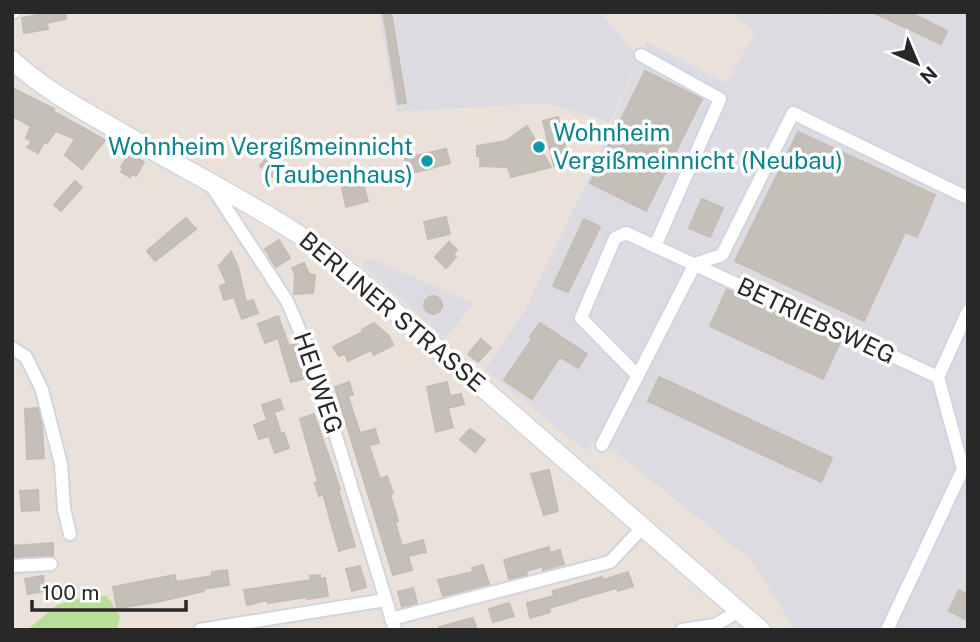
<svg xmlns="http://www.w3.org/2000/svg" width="980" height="642" viewBox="0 0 980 642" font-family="'Public Sans',sans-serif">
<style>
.industrial{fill:#dcdbe2}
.green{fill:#b8de99}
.building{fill:#c5bfba;stroke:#c5bdb5;stroke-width:2}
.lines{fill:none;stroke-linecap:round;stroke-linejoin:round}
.minor-casing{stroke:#d0d5e1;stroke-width:16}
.secondary-casing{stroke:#d0d5e1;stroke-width:21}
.minor{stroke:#fff;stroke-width:12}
.secondary{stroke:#fff;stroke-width:18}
.culture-dot{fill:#0f9aa8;stroke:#fff;stroke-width:2.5}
.labels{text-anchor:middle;stroke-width:7;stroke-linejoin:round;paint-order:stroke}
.culture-label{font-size:24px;fill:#0d838f;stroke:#fff;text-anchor:start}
.street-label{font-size:24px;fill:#282828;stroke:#fff}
</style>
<rect width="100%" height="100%" fill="#eae2da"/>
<path class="industrial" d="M 379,12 L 600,12 L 639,58 L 610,122 L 546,103 L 396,112 Z
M 732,12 L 816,12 L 827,17 L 830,12 L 968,12 L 968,630 L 795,630 L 751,560 L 613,450 L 594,441 L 586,451 L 485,370 L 525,310 L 585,186 L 647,42 L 726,83 L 755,32 Z
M 368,258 L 474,303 L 445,338 L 362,265 Z"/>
<path class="green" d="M 90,595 L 107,596 L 120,616 L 117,630 L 27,630 L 57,605 Z"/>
<path class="building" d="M 51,12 L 65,12 L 66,19 L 47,23 L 48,29 L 24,33 L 22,18 Z
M 383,12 L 391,12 L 406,103 L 398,104 Z
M 872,12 L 909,12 L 947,31 L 941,44 Z
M 645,71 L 702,99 L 646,211 L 590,183 Z
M 12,88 L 54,109 L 53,111 L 105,140 L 82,169 L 65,155 L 75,139 L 56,131 L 47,143 L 44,142 L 38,153 L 27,147 L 32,142 L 26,138 L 31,126 L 12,116 Z
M 558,117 L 569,162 L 554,166 L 543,121 Z
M 527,126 L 551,167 L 511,177 L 508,167 L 480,166 L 480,156 L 477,156 L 477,146 L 506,141 Z
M 798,132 L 935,195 L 917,237 L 905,232 L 864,321 L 735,261 Z
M 446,149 L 450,163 L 409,174 L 405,158 Z
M 271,153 L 289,169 L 278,181 L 260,166 Z
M 129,154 L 144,162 L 136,176 L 132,173 L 130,177 L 121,172 L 123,169 L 121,167 Z
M 356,172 L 356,174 L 360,173 L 368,201 L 346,207 L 340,178 Z
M 75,181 L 82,187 L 61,211 L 54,205 Z
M 702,199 L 723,208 L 710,237 L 689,228 Z
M 446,217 L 450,234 L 428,239 L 424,222 Z
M 186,218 L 196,229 L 155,261 L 147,251 Z
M 584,219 L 600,227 L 568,292 L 553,286 Z
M 279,240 L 290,258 L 276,267 L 265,249 Z
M 449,242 L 457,250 L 453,254 L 456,257 L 446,268 L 435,257 Z
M 231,252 L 238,267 L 246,302 L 253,300 L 258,313 L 242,319 L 234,297 L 224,300 L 220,286 L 227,284 L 219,266 Z
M 304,263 L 309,274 L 315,275 L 313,293 L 294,294 L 295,275 L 292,268 Z
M 727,289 L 840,342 L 823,379 L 710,326 Z
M424 305a9 9 0 1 1 18 0a9 9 0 1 1-18 0Z
M 278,316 L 289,346 L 296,344 L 306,378 L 291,382 L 278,338 L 265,343 L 258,324 Z
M 374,323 L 389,336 L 393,345 L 374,355 L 371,350 L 348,361 L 345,354 L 339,356 L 333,347 L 363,332 L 362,330 Z
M 540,323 L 587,354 L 578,368 L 560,357 L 532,399 L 504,380 L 532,339 L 530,337 Z
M 481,339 L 491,348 L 478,362 L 468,354 Z
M 659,377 L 832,458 L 821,482 L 648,401 Z
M 349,382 L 353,395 L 348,396 L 360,433 L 375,429 L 379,443 L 369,445 L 380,479 L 387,476 L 393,493 L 390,494 L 398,521 L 395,522 L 402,546 L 423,540 L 426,552 L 408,556 L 412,570 L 393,575 L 335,387 Z
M 447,382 L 450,396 L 461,394 L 464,404 L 448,408 L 453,427 L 436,432 L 427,387 Z
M 280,399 L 283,409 L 274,412 L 281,434 L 284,433 L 289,448 L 275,453 L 269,436 L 259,439 L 254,425 L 267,420 L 262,405 Z
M 38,408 L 42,425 L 44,458 L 27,459 L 25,409 Z
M 314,414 L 340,489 L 338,489 L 355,546 L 339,551 L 323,494 L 319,496 L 315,483 L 318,482 L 300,419 Z
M 470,429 L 485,440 L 475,452 L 460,440 Z
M 549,470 L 558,511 L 544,515 L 531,474 Z
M 38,490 L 39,510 L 22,511 L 20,491 Z
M 53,543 L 53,556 L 15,557 L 12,555 L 12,546 Z
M 549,547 L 550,553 L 560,550 L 564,564 L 543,570 L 543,566 L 526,571 L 527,575 L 509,579 L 504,560 Z
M 483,565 L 489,584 L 443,596 L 438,580 L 473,572 L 472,568 Z
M 360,566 L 366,587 L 352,591 L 346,569 Z
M 227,570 L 229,585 L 203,589 L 204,591 L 157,602 L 117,608 L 113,587 L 175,575 L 176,582 L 212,576 L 212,572 Z
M 628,572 L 633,586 L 618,591 L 617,588 L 577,599 L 577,600 L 549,608 L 550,612 L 530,618 L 527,603 L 554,596 L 553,591 L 602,577 L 603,580 Z
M 320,575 L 320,579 L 325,578 L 328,596 L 307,599 L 307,597 L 268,603 L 268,600 L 247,605 L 244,590 L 311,580 L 310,576 Z
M 43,576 L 45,591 L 28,594 L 25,579 Z
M 413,588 L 417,603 L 402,607 L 398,592 Z
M 959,590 L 968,595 L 968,614 L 965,619 L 949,611 Z
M 509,603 L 514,616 L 493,622 L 489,609 Z
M 473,618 L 477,630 L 440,630 L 439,627 Z"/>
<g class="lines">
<g class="minor-casing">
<path id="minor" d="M 12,13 L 14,12
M 641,55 L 720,99 L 655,246
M 211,185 L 287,301 L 314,364 L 395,630
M 12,348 L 26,357 L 42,390 L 61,464 L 64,509 L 70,534
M 638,376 L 581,318 L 615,238 L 626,233 L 938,377 L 968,311
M 602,445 L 695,264 L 722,255 L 793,113 L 968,198
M 12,566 L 51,564
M 391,619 L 610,562 L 643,527
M 200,630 L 385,600
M 682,630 L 715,625 L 739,611
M 887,630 L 963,469 L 938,377"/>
</g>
<g class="secondary-casing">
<path id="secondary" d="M 12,60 C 43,89 82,110 119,131 C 190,173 264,209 331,256 L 761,630"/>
</g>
<use href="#minor" class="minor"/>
<use href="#secondary" class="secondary"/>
</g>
<g class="culture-dot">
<circle cx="539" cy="147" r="7"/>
<circle cx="427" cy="161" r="7"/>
</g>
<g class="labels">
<g class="culture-label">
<text x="553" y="141">Wohnheim<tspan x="553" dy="28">Vergißmeinnicht (Neubau)</tspan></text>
<text x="413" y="155" text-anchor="end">Wohnheim Vergißmeinnicht<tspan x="413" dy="28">(Taubenhaus)</tspan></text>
</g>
<g class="street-label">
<text transform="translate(392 312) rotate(40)" y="8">BERLINER STRASSE</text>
<text transform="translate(816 321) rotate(25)" y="8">BETRIEBSWEG</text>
<text transform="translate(318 383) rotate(71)" y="8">HEUWEG</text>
</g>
</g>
<rect width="980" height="642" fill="none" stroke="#282828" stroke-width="28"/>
<g transform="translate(917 63) rotate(136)" stroke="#ffffff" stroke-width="5" paint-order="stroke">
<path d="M0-5L12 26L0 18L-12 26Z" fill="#282828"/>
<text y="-10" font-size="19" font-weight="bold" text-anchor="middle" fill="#282828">N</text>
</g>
<path d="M32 600v10h154v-10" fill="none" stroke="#282828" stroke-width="3.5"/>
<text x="42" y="600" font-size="21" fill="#282828" stroke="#ffffff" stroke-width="5" paint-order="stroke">100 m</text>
</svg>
